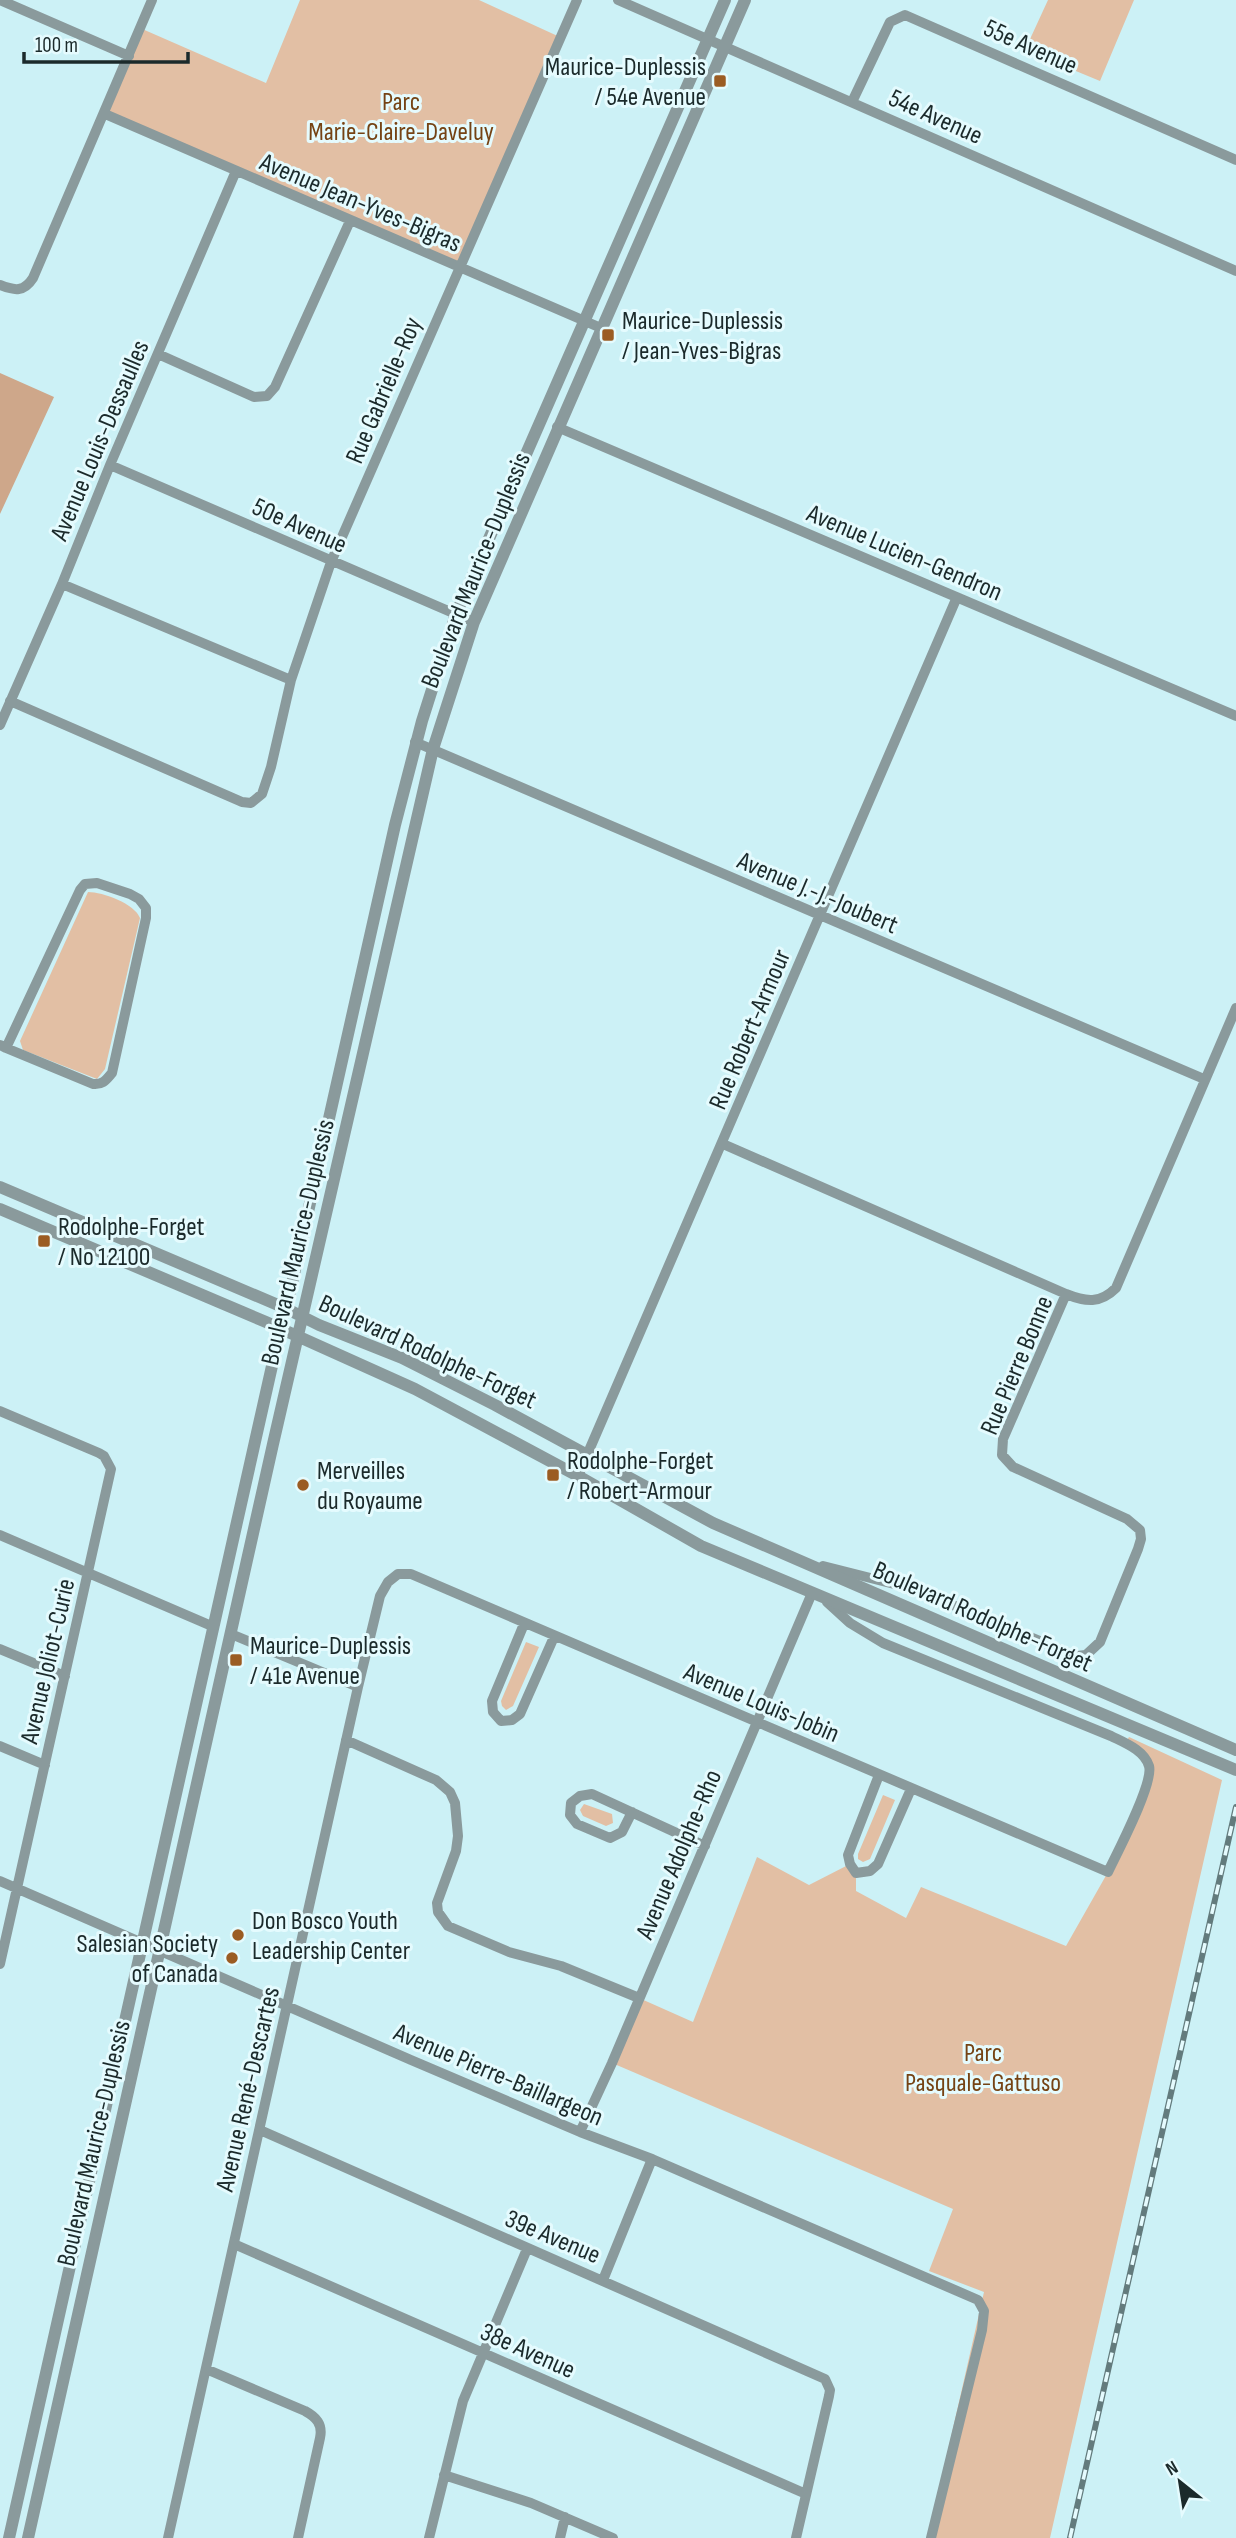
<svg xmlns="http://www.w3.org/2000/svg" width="1236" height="2538" viewBox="0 0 1236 2538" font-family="'Sofia Sans Condensed',sans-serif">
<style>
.green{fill:#e2bfa4}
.forest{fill:#cea78a}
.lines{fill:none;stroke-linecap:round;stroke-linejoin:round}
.minor{stroke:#8a9a9c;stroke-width:10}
.tertiary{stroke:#8a9a9c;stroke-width:12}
.rail-casing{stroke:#637b7d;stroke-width:6}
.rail{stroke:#e5fbfe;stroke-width:3.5;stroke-dasharray:10;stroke-linecap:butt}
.poi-dot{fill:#9b5c23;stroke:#e5fbfe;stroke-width:2.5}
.labels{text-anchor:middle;stroke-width:6;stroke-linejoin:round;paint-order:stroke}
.street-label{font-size:26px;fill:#1b2a2b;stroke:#e5fbfe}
.poi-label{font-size:26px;fill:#1b2a2b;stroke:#e5fbfe;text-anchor:start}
.park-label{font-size:26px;fill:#754314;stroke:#e5fbfe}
</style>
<rect width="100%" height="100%" fill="#ccf1f6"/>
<path class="green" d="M 300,0 L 479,0 L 562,38 L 459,267 L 105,114 L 140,28 L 266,83 Z
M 1048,0 L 1134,0 L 1100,81 L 1025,50 Z
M 88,892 C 103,892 135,904 140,918 L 105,1069 L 97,1079 L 23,1050 L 20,1041 Z
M 526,1642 L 539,1647 L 513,1706 L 506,1710 L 502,1706 L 501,1701 Z
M 1129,1737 L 1222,1780 L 1050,2538 L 928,2538 L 984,2292 L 929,2271 L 953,2209 L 612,2063 L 639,1998 L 693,2022 L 757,1857 L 809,1885 L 850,1864 L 856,1873 L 856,1891 L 906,1918 L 921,1887 L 1066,1946 L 1108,1872 L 1148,1782 L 1148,1764 L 1124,1745 Z
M 883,1795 L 895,1800 L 870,1859 L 863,1862 L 858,1859 L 858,1854 Z
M 584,1804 L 612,1814 L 613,1823 L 606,1826 L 583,1816 L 580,1810 Z"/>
<path class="forest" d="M 0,373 L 54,397 L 0,514 Z"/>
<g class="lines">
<path class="minor" d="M 0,0 L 129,56
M 618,0 L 1236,271
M 852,102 L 890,22 L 905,15 L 1236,160
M 105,114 L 601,328
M 0,285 C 15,291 24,292 33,278 L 152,0
M 158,354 L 254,397 L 267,396 L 275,387 L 350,221
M 557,427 L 1236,716
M 110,465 L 474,622
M 62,584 L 291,680
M 10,701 L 242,802 L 251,803 L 262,794 L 271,767 L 291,680 L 331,562 L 577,0
M 0,725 L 62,584 L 110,465 L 236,171
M 415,742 L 1204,1079
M 0,1045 L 6,1048 L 93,1084 C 103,1085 106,1080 112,1073 L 146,918 L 146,908 L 139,899 L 130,894 L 97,883 L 85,884 L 80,890 L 6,1048
M 723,1144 L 1066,1294
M 0,1411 L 99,1453 L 104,1456 L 111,1469 L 0,1964
M 578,1476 L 957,597
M 0,1535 L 214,1627
M 823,1566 L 914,1589 L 1076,1656 L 1086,1655 L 1100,1642 L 1138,1549 L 1141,1539 L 1140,1530 L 1127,1519 L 1013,1467 L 1002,1455 L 1003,1439 L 1066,1294 C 1086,1302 1100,1304 1116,1288 L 1236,1008
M 524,1624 L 492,1701 L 493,1712 L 501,1721 L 512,1720 L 520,1714 L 554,1637
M 231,1634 L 358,1687
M 0,1649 L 65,1676
M 346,1740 L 436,1780 L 450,1792 L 455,1803 L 458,1836 L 456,1851 L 437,1903 L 438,1912 L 448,1926 L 509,1952 L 561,1966 L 639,1998
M 0,1746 L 45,1765
M 879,1775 L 848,1855 L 850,1864 L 856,1873 L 870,1871 L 878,1864 L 911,1789
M 632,1812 L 622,1832 L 610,1838 L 577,1824 L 570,1815 L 571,1803 L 580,1796 L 592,1794 L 705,1846
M 0,1881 L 411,2060 L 580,2132 L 652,2159 L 978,2300 L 984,2311 L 982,2330 L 931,2538
M 260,2130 L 825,2379 L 830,2390 L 829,2396 L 796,2538
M 580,2132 L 612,2063 L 812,1593
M 234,2244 L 806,2494
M 603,2280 L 652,2159
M 206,2369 L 305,2411 C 316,2417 323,2424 320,2438 L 298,2538
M 444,2475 L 531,2503 L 613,2538
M 168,2538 L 358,1687 L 380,1596 L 388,1582 L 398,1574 L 411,1574 L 1108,1872 C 1117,1853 1154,1783 1149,1766 C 1144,1750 1125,1743 1111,1736 L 883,1643 L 850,1623 L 827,1602
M 429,2538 L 463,2401 L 527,2249
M 560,2538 L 565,2517"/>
<path class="tertiary" d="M 0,1187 L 285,1308 L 319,1325 L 402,1358 L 495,1405 L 713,1523 L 1236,1750
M 0,1209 L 266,1322 L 415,1389 L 578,1476 L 701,1546 L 1236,1770
M 9,2538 L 285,1308 L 290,1292 L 395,825 L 422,721 L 456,614 L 725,0
M 28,2538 L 273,1444 L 433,749 L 474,622 L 745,0"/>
<g class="rail-casing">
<path id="rail" d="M 1070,2538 L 1236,1807"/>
</g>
<use href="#rail" class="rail"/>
</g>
<g class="poi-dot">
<rect x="713" y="74" width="14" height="14" rx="3.5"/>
<rect x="601" y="328" width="14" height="14" rx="3.5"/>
<rect x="37" y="1234" width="14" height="14" rx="3.5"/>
<rect x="546" y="1468" width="14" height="14" rx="3.5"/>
<circle cx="303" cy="1485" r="7"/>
<rect x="229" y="1653" width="14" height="14" rx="3.5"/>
<circle cx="238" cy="1935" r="7"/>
<circle cx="232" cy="1958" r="7"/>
</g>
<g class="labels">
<g class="street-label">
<text transform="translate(1031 46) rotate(24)" y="9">55e Avenue</text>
<text transform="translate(936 116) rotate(24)" y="9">54e Avenue</text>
<text transform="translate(361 202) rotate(23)" y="9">Avenue Jean-Yves-Bigras</text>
<text transform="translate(383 390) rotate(-67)" y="9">Rue Gabrielle-Roy</text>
<text transform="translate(99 440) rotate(-67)" y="9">Avenue Louis-Dessaulles</text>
<text transform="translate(300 525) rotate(24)" y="9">50e Avenue</text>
<text transform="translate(905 552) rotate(23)" y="9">Avenue Lucien-Gendron</text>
<text transform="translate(475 570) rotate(-68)" y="9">Boulevard Maurice-Duplessis</text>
<text transform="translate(818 892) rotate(23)" y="9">Avenue J.-J.-Joubert</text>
<text transform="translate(749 1029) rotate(-67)" y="9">Rue Robert-Armour</text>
<text transform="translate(297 1242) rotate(-77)" y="9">Boulevard Maurice-Duplessis</text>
<text transform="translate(428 1351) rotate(25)" y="9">Boulevard Rodolphe-Forget</text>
<text transform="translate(1016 1365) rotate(-67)" y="9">Rue Pierre Bonne</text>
<text transform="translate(983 1616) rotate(24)" y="9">Boulevard Rodolphe-Forget</text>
<text transform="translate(47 1661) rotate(-77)" y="9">Avenue Joliot-Curie</text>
<text transform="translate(762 1702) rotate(23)" y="9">Avenue Louis-Jobin</text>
<text transform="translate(678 1854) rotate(-67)" y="9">Avenue Adolphe-Rho</text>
<text transform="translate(499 2074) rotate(23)" y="9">Avenue Pierre-Baillargeon</text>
<text transform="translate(247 2089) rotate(-77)" y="9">Avenue René-Descartes</text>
<text transform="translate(93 2143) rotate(-77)" y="9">Boulevard Maurice-Duplessis</text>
<text transform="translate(553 2236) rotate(23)" y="9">39e Avenue</text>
<text transform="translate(528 2350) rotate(24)" y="9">38e Avenue</text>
</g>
<g class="poi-label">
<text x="706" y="75" text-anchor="end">Maurice-Duplessis<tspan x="706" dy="30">/ 54e Avenue</tspan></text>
<text x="622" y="329">Maurice-Duplessis<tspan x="622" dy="30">/ Jean-Yves-Bigras</tspan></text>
<text x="58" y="1235">Rodolphe-Forget<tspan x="58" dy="30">/ No 12100</tspan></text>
<text x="567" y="1469">Rodolphe-Forget<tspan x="567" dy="30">/ Robert-Armour</tspan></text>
<text x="317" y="1479">Merveilles<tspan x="317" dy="30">du Royaume</tspan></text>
<text x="250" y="1654">Maurice-Duplessis<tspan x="250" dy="30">/ 41e Avenue</tspan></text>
<text x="252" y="1929">Don Bosco Youth<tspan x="252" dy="30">Leadership Center</tspan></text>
<text x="218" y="1952" text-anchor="end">Salesian Society<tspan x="218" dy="30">of Canada</tspan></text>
</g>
<g class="park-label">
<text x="401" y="110">Parc<tspan x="401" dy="30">Marie-Claire-Daveluy</tspan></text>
<text x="983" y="2061">Parc<tspan x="983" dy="30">Pasquale-Gattuso</tspan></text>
</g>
</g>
<g transform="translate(1180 2482) rotate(330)" stroke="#e5fbfe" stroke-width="5" paint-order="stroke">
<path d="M0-5L12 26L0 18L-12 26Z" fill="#1b2a2b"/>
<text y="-10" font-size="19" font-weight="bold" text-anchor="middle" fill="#1b2a2b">N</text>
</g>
<path d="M24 52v10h164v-10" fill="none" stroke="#1b2a2b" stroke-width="3.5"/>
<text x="35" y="52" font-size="21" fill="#1b2a2b" stroke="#e5fbfe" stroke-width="5" paint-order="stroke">100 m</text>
</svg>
